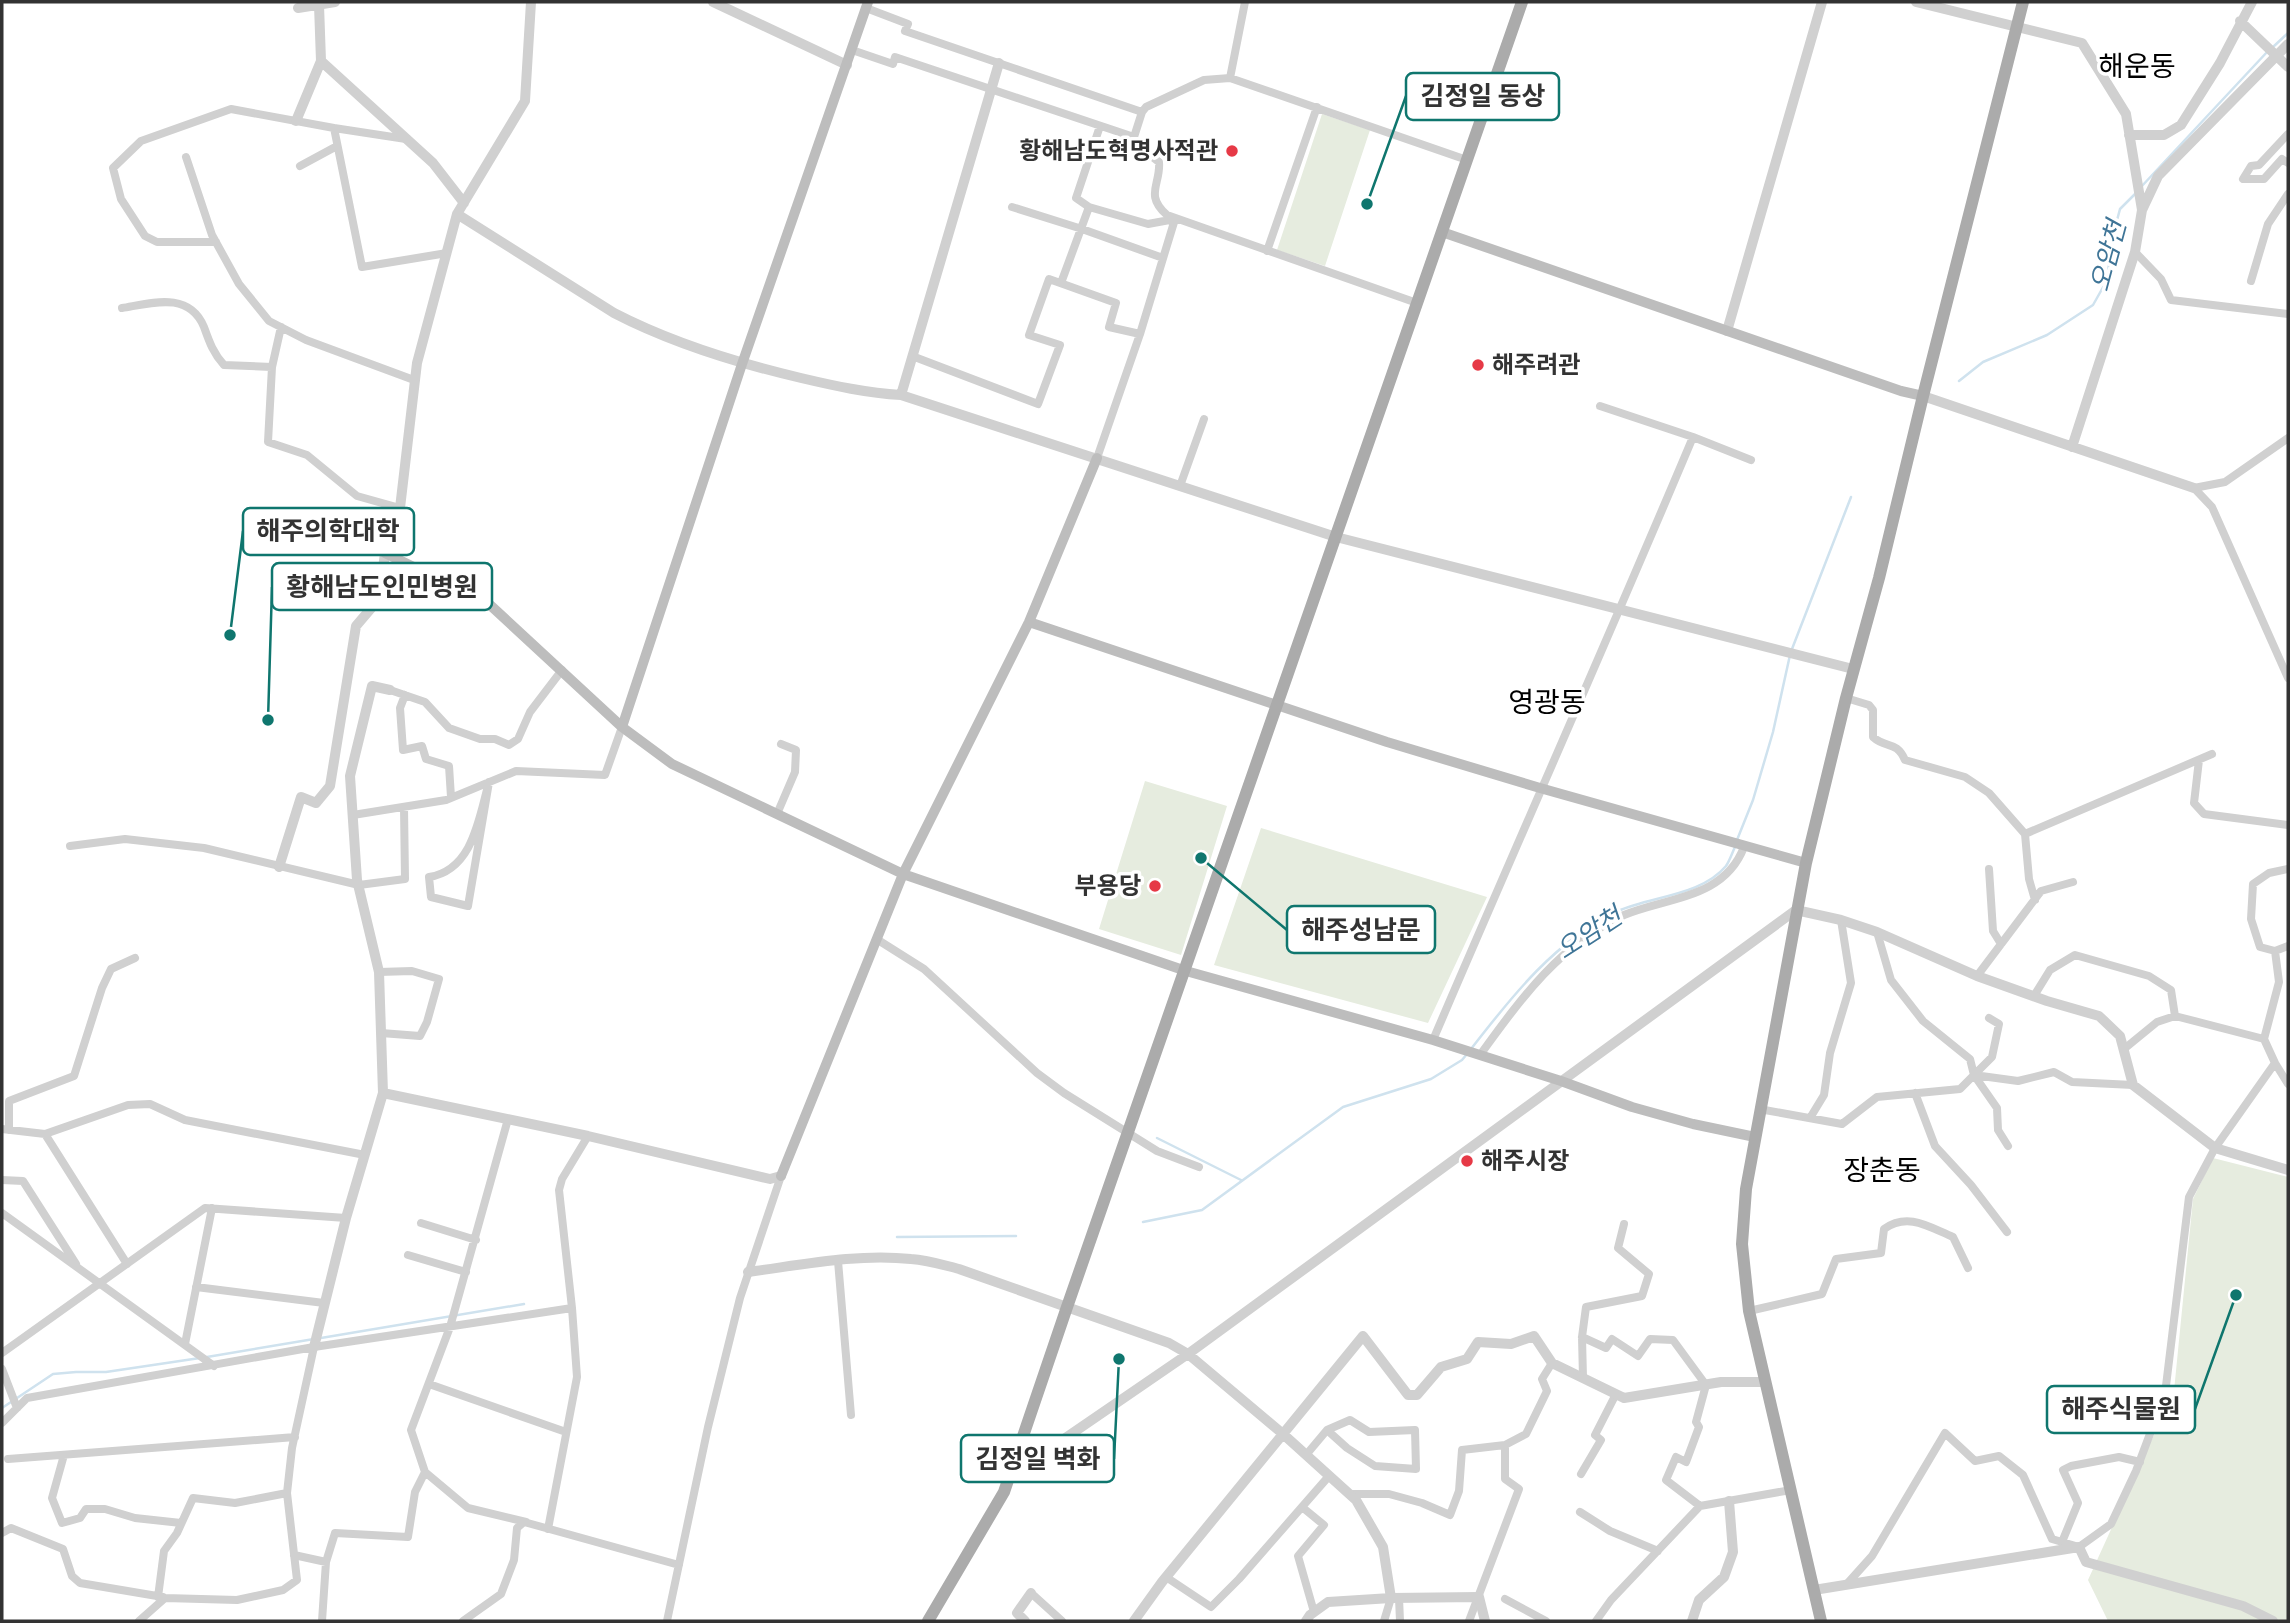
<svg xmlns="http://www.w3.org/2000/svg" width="2290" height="1623" viewBox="0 0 2290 1623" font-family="'Fira Sans Condensed','Noto Sans KR',sans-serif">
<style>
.green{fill:#e6ecdf}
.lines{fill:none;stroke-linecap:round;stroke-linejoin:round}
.stream{stroke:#cfe2ee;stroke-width:2.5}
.minor{stroke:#d0d0d0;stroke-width:8}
.tertiary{stroke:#d0d0d0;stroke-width:10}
.secondary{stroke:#bdbdbd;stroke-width:10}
.primary{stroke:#ababab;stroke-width:12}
.poi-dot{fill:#e63946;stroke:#fff;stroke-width:2.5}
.labels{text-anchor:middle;stroke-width:7;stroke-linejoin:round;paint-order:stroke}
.poi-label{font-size:24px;font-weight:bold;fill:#333;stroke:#fff;text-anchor:end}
.water-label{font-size:26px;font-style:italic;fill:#3f7597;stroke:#fff}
.quarter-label{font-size:28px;fill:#000;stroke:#fff}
.leader{fill:none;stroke:#0f766e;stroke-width:2.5}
.callout-dot{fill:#0f766e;stroke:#fff;stroke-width:2.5}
.callout{fill:#fff;stroke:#0f766e;stroke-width:2.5}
.callout-label{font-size:26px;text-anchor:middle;font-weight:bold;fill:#333}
</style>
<rect width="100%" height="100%" fill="#fff"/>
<path class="green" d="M 1322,114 L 1370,130 L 1325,266 L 1277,250 Z
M 1145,781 L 1227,806 L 1181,955 L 1099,929 Z
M 1261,828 L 1487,897 L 1428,1023 L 1214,965 Z
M 2213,1158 L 2288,1177 L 2288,1621 L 2108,1621 L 2088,1580 L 2174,1391 L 2193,1199 Z"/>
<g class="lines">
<path class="stream" d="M 2273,47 L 2288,33
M 2141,187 L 2268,51
M 1959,381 L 1983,362 L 2047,335 L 2093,305 L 2106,282 L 2116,224 L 2120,209 L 2137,192
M 1792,649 L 1851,497
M 1737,840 L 1753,800 L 1773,732 L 1790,655
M 1471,1049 C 1512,996 1556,940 1618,911 C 1651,896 1701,896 1726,866 C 1730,860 1732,853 1735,847
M 1157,1138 L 1241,1180
M 1143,1222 L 1202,1210 L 1343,1107 L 1431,1079 L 1462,1060 L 1467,1054
M 897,1237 L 1016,1236
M 321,1338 L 524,1304
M 207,1357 L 314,1339
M 2,1408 L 53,1374 L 76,1372 L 106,1372 L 200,1358"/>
<path class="minor" d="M 866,8 L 908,24 L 905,31 L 1142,112
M 852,50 L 893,64 L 895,57 L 1134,137
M 1230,78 L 1245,2
M 1100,126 L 1076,198 L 1089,207 L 1148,224 L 1175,219
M 2288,134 L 2259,165 L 2251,166 L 2243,179 L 2264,179 L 2282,159 L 2288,163
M 406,139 L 334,128 L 362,267 L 447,253
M 186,157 L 212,235 L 239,284 L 269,321 L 306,340 L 414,380
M 300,166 L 337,146
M 1012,207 L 1082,229 L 1163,258
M 216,242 L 157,242 L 145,236 L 121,199 L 113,168 L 141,141 L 231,109 L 334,128
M 1267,251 L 1317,107
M 2135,252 L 2161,279 L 2171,300 L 2288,314
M 2251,281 L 2268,224 L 2288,194
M 1061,283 L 1089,207
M 1417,303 L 1167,215 C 1144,195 1161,184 1159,162 L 1136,144 L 1134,137 L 1142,112 L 1146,107 L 1204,80 L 1230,78 L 1467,160
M 122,308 C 152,303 189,291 204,327 C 209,341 213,353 224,365 L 272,367
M 281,327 L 272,367 L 268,442 L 307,455 L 357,496 L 400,508
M 912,356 L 1038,404 L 1060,345 L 1029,335 L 1049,279 L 1116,303 L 1109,327 L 1140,334
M 1600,406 L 1693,437 L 1751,460
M 1097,458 L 1140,334 L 1175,219
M 1180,486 L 1204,419
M 2194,488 L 2212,507 L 2288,678
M 2194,488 L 2225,482 L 2288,438
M 390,690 L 425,702 L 449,728 L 480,739 L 495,739 L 509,745 L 518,739 L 530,712 L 562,670
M 405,695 L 400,708 L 403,750 L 422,746 L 426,759 L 449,766 L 451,797
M 1846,698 L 1869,705 L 1873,710 L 1873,737 C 1886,749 1896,740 1905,760 L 1965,777 L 1989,793 L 2025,834 L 2212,754
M 2199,760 L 2194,803 L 2204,814 L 2288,825
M 489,782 L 468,906 L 431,897 L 429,877 C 473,870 479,818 489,782 Z
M 777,814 L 795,772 L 796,750 L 781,744
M 353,815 L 446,800 L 516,771 L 605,775 L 622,727
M 2025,834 L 2029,879 L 2035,900
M 70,846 L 125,839 L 204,848 L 359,885 L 405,879 L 404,807
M 1989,869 L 1993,931 L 2001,944
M 2288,869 L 2269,873 L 2253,884 L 2251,919 L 2260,947 L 2275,951 L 2288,946
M 878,940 L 924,969 L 1037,1073 L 1064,1093 L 1157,1151 L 1199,1167
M 379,972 L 412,971 L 439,979 L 427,1022 L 420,1036 L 381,1033
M 1977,976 L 2041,891 L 2073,882
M 2034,996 L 2050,970 L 2075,955 L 2149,976 L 2171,990 L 2175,1016
M 2264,1039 L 2279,982 L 2275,951
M 1433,1040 C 1519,839 1608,639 1693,437
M 1480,1055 C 1520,1000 1560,944 1624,915 C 1667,897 1724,899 1744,847
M 2275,1063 L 2288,1084
M 1974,1075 L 1992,1057 L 1999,1024 L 1989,1018
M 1915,1093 L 1935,1146 L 1971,1185 L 2007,1232
M 1759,1109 L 1842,1124 L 1877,1097 L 1960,1089 L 1974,1075 L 1970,1059 L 1923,1021 L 1891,980 L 1877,932
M 1810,1118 L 1824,1095 L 1830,1053 L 1851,983 L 1841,920
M 2,1129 L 45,1134 L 128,1105 L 150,1104 L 185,1120 L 365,1155
M 9,1130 L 9,1101 L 74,1076 L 102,988 L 111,969 L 135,958
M 45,1134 L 127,1264
M 2008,1146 L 1998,1130 L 1997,1108 L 1974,1075 L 2018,1081 L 2054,1072 L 2072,1082 L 2133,1085
M 2,1180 L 23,1181 L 76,1264
M 2,1213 L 214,1366
M 421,1223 L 476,1240
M 408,1255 L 466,1272
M 838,1261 L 851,1415
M 196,1287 L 324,1303
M 1749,1311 L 1822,1294 L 1836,1259 L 1881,1253 L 1884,1229 C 1908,1212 1929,1227 1953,1237 L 1968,1268
M 1582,1337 L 1606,1348 L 1612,1339 L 1638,1356 L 1650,1339 L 1673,1340 L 1706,1385 L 1696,1422 L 1699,1427 L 1686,1462 L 1676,1457 L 1666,1480 L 1700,1506
M 185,1344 L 212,1208
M 2,1353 L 205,1208 L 346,1218
M 2,1369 L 17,1408
M 1583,1378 L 1582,1337 L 1586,1307 L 1642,1296 L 1649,1274 L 1618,1248 L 1624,1224
M 429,1384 L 566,1432
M 2,1423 L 27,1398 L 314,1347 L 572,1308
M 64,1455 L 52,1498 L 62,1523 L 80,1518 L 86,1509 L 105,1509 L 135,1518 L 181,1523
M 1306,1455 L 1327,1430 L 1350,1420 L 1369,1432 L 1415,1430 L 1416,1469 L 1375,1466 L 1347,1448 L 1327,1430
M 8,1459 L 295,1437
M 425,1472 L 468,1508 L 526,1522
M 1581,1474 L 1601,1440 L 1595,1435 L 1616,1394
M 1349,1494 L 1389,1494 L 1422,1503 L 1450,1515 L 1459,1491 L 1462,1450 L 1505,1445
M 1302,1507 L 1324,1525 L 1298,1556 L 1314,1612
M 1580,1512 L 1610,1531 L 1658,1551
M 548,1529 L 577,1377 L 572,1308 L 559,1190 L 562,1179 L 588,1136
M 2,1533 L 11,1528 L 63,1549 L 72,1576 L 80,1583 L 163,1597
M 2062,1542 L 2078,1503 L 2063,1470 L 2071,1466 L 2119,1457 L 2140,1462
M 294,1555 L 326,1562 L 335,1533 L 408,1537 L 415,1492 L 425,1472 L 411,1430 L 450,1327 L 508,1119
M 1166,1577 L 1211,1607 L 1239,1579 L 1329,1476
M 1846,1585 L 1872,1556 L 1945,1433 L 1975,1461 L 1999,1456 L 2023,1475 L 2052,1539 L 2079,1547 L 2111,1524 L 2136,1471 L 2165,1394 L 2189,1197 L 2215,1148 L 2275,1063 L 2264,1039 L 2175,1016 L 2157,1022 L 2124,1049
M 1031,1593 L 1062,1621
M 158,1597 L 164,1551 L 177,1533 L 193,1498 L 235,1503 L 287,1493
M 1399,1598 L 1400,1621
M 1505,1599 L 1546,1621
M 139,1621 L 165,1598 L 237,1600 L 283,1590 L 297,1580 L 287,1493 L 292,1448 L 314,1347
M 322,1621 L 326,1562
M 463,1621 L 501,1594 L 514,1560 L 517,1528 L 524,1522 L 679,1565
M 667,1621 L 708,1427 L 740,1298 L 781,1176
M 1384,1621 L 1391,1598
M 1469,1621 L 1519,1489 L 1505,1479 L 1505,1445 L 1526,1434 L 1547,1391 L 1542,1379 L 1552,1363
M 1596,1621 L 1611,1600 L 1700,1506 L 1791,1490"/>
<path class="tertiary" d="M 713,2 L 847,65
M 1916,2 L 2082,43 L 2126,114 L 2142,210 L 2135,252 L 2072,447
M 319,5 L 321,61 L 433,163 L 464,203
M 298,8 L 335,2
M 2240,21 L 2288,67
M 296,121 L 321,61
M 2129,135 L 2164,135 L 2181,125 L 2220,63 L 2252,2
M 2142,210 L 2158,176 L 2288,44
M 457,214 L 614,313 C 672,343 737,363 801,378 C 835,386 867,393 901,395 L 1336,537 L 1853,669
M 1727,331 L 1822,2
M 901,395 L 999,63
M 1923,396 L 2194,488
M 279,867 L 301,797 L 316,803 L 330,786 L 356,626 L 379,599 L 385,553 L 400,508 L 417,363 L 457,214 L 525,101 L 531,2
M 383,1093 L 588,1136 L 770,1179 L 781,1176
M 748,1272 C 801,1265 858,1253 911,1259 C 928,1260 943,1265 959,1269 L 1169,1343 L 1188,1354 L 1283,1434 L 1356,1500 L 1383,1547 L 1391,1598
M 314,1347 L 346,1218 L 383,1093 L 379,972 L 357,880 L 350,776 L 372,686 L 390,690
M 1010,1476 L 1188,1354 L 1796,910 L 1841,920 L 1877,932 L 1977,976 L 2047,1001 L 2099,1016 L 2120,1036 L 2133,1085 L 2215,1148 L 2288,1170
M 1814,1590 L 2079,1547 L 2086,1562 L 2243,1606 L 2273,1621
M 1025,1621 L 1017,1613 L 1031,1593
M 1134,1621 L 1162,1582 L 1363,1336 L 1408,1395 L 1417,1395 L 1441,1367 L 1467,1359 L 1478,1342 L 1511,1344 L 1534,1336 L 1552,1363 L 1624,1398 L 1721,1382 L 1766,1382
M 1306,1621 L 1310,1615 L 1328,1602 L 1391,1598 L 1479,1597 L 1485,1621
M 1692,1621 L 1699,1600 L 1724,1577 L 1733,1552 L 1729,1501"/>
<path class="secondary" d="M 1442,232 L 1901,391 L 1923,396
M 385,553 L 489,604 L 622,727 L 672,764 L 903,874 L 1186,971 L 1433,1040 L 1561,1081 L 1632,1107 L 1693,1124 L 1755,1137
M 1029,622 L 1387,742 L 1540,788 L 1806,863
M 622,727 L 742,364 L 868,2
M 781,1176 L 903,874 L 1029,622 L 1097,458"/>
<path class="primary" d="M 928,1621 L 1004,1492 L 1067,1307 L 1522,2
M 1821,1621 L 1749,1311 L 1742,1244 L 1746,1189 L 1806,863 L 1846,698 L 1879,578 L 1923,396 L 2023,2"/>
</g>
<g class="poi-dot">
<circle cx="1232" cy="151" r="7"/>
<circle cx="1478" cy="365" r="7"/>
<circle cx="1155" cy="886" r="7"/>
<circle cx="1467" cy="1161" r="7"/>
</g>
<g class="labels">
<g class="poi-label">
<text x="1218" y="159">황해남도혁명사적관</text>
<text x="1492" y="373" text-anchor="start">해주려관</text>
<text x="1141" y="894">부용당</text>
<text x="1481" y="1169" text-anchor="start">해주시장</text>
</g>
<g class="water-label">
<text transform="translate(2108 256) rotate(-75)" y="9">오암천</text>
<text transform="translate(1589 933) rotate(-33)" y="9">오암천</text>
</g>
<g class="quarter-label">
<text x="2137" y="76">해운동</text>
<text x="1547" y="712">영광동</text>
<text x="1882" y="1180">장춘동</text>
</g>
</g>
<path class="leader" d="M1367 204L1406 96M230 635L243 531M268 720L272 587M1201 858L1287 930M2236 1295L2195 1409M1119 1359L1114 1459"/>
<g class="callout-dot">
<circle cx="1367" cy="204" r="7"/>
<circle cx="230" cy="635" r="7"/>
<circle cx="268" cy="720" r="7"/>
<circle cx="1201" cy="858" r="7"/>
<circle cx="2236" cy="1295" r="7"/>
<circle cx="1119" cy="1359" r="7"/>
</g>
<g class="callout">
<rect x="1406" y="73" width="153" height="47" rx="7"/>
<rect x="243" y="508" width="171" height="47" rx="7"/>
<rect x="272" y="563" width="220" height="47" rx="7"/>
<rect x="1287" y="906" width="148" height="47" rx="7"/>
<rect x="2047" y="1386" width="148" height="47" rx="7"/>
<rect x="961" y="1435" width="153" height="47" rx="7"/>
</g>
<g class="callout-label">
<text x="1483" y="105">김정일 동상</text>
<text x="328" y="540">해주의학대학</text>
<text x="382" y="596">황해남도인민병원</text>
<text x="1361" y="939">해주성남문</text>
<text x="2121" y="1418">해주식물원</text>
<text x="1038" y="1468">김정일 벽화</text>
</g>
<rect width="2290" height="1623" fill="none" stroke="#333333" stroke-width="7"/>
</svg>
